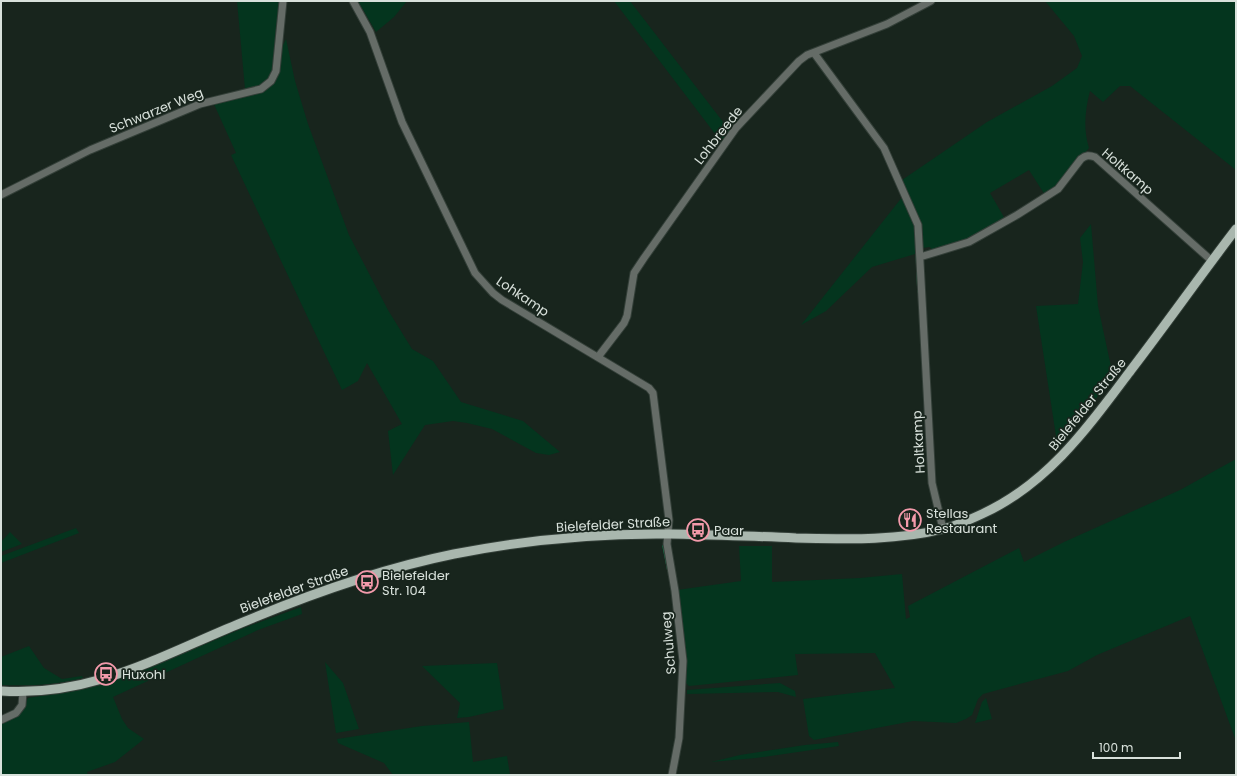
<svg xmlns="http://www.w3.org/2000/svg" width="1237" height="776" viewBox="0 0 1237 776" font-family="Poppins,sans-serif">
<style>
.green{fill:#04351e}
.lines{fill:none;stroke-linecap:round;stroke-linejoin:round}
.stream{stroke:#15764a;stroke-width:1.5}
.minor-casing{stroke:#333f38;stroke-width:9}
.major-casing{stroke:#333f38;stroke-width:11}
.minor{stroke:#656c67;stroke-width:7}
.major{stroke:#a9b7ae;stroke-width:9}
.labels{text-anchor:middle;stroke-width:3.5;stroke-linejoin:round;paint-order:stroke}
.street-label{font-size:13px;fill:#d8e1db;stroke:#18251d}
.poi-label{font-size:13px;fill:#d8e1db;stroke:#18251d;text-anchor:start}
</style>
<rect width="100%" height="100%" fill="#18251d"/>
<path class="green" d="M 237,1 L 280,1 L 276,28 L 273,70 L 268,80 L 259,87 L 245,89 Z
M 358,1 L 407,1 L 394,17 L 376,32 Z
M 614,1 L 630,1 L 730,131 L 722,143 Z
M 1045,1 L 1236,1 L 1236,170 L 1130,86 L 1120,86 L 1103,102 L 1090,91 C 1085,110 1083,129 1089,148 L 1056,187 L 1045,195 L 1029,170 L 990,193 L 1005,219 L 968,240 L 932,251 L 930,247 L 922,248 L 902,180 L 987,122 L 1052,86 L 1077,68 L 1082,56 L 1074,36 Z
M 286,39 L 295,81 L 308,124 L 349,235 L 388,310 L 412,349 L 433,361 L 461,402 L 523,421 L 560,452 L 549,455 L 536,453 L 492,429 L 467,423 L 453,421 L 425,425 L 393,475 L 388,431 L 402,424 L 367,363 L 358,381 L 342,390 L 231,155 L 236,153 L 213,102 L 263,91 L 274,83 L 279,72 L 282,47 Z
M 903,196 L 915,226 L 915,254 L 872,267 L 826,311 L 801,325 Z
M 1091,224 L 1098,306 L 1113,376 L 1058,449 L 1036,306 L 1078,304 L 1083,262 L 1080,238 Z
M 1236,459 L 1236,741 L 1190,616 L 1097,655 L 1068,671 L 983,694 L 978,699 L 972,715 L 966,719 L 956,723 L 913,721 L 814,740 L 809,736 L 803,699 L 895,688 L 875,653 L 795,654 L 798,675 L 689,686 L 686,683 L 687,660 L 677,590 L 741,581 L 739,546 L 772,546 L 772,582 L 860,578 L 902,574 L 906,619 L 910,617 L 908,606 L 1019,548 L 1024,562 L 1064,542 L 1180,490 Z
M 76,528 L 79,533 L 1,563 L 1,556 Z
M 10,532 L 22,544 L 1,552 L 1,542 Z
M 301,607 L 302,614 L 258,630 L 113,697 L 122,719 L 128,728 L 144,739 L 115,762 L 87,772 L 88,775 L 1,775 L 1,723 C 10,720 20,716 25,707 C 26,704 26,701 28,698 L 84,689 L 111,682 L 147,669 L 241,629 Z
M 29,646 L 44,668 L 62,679 L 82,676 L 83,678 C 56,685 29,686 1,685 L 1,657 Z
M 325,662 L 343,683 L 359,729 L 336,733 Z
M 497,663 L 504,709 L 469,717 L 457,718 L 460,703 L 422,666 Z
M 780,683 L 795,691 L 796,697 L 778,692 L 687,694 L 687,690 Z
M 986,698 L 992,719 L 975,723 L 982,702 Z
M 469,722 L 473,762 L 507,756 L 510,775 L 393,775 L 384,763 L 338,743 L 337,739 L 422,726 Z
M 838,742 L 839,746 L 756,758 L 711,762 L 740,755 L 805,745 Z"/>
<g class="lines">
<path class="stream" d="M 916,248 L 918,292
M 663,546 L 668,571"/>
<g class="minor-casing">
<path id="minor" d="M 353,1 L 370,32 L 402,122 L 475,273 L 493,293 L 502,300 L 649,388 L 653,393 L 669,520 L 667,544 L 675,591 L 683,661 L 679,738 L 672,775
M 814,53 L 884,148 L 918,225 L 932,483 L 943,529
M 1,195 L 90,150 L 200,104 L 261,89 L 271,81 L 276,71 L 283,1
M 920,257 L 969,242 L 1017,215 L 1058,189 L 1081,159 C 1086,155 1089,155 1095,157 L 1212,261
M 598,357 L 624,323 L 627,316 L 634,273 L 644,258 L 736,128 L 799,61 L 807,55 L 887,24 L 931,1
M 1,720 L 16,713 L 22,705 L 23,692"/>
</g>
<g class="major-casing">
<path id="major" d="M 1,691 C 92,697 160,656 241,623 C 310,594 380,569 454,554 C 525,540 598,533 670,534 C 712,535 754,536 796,538 C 845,539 895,541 943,529 C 956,526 969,520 982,514 C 1048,484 1089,426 1131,370 C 1167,323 1200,276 1236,229"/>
</g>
<use href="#minor" class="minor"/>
<use href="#major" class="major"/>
</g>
<defs>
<g id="restaurant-ring" transform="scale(1.15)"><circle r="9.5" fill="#18251d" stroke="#f39aab" stroke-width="1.5"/><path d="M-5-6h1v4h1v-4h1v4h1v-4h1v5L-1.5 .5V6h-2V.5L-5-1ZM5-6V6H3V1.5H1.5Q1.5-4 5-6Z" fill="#f39aab"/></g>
<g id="bus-ring" transform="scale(1.15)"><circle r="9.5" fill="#18251d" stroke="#f39aab" stroke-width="1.5"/><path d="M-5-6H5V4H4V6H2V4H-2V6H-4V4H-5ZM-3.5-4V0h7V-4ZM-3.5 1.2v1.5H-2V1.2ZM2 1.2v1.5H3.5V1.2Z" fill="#f39aab"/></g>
</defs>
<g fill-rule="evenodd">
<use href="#restaurant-ring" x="910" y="520"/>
<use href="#bus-ring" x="698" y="530"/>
<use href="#bus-ring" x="367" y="582"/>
<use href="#bus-ring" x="106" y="674"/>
</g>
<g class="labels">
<g class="street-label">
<text transform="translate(156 110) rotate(-22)" y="5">Schwarzer Weg</text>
<text transform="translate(718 135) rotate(-52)" y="5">Lohbreede</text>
<text transform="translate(1128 171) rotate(41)" y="5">Holtkamp</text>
<text transform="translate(523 296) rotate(34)" y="5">Lohkamp</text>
<text transform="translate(1087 404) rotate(-51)" y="5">Bielefelder Straße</text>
<text transform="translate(918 442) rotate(-93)" y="5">Holtkamp</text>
<text transform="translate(613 524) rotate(-3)" y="5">Bielefelder Straße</text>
<text transform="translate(294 589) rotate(-20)" y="5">Bielefelder Straße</text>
<text transform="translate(668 643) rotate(-95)" y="5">Schulweg</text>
</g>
<g class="poi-label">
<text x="926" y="518">Stellas<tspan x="926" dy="15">Restaurant</tspan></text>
<text x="714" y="535">Paar</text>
<text x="382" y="580">Bielefelder<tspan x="382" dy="15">Str. 104</tspan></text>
<text x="122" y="679">Huxohl</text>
</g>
</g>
<rect width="1237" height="776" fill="none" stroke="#d8e1db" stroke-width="4"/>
<path d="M1093 752v6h87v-6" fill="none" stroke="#d8e1db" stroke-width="2"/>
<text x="1099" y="752" font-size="12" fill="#d8e1db" stroke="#18251d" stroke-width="3" paint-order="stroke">100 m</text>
</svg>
